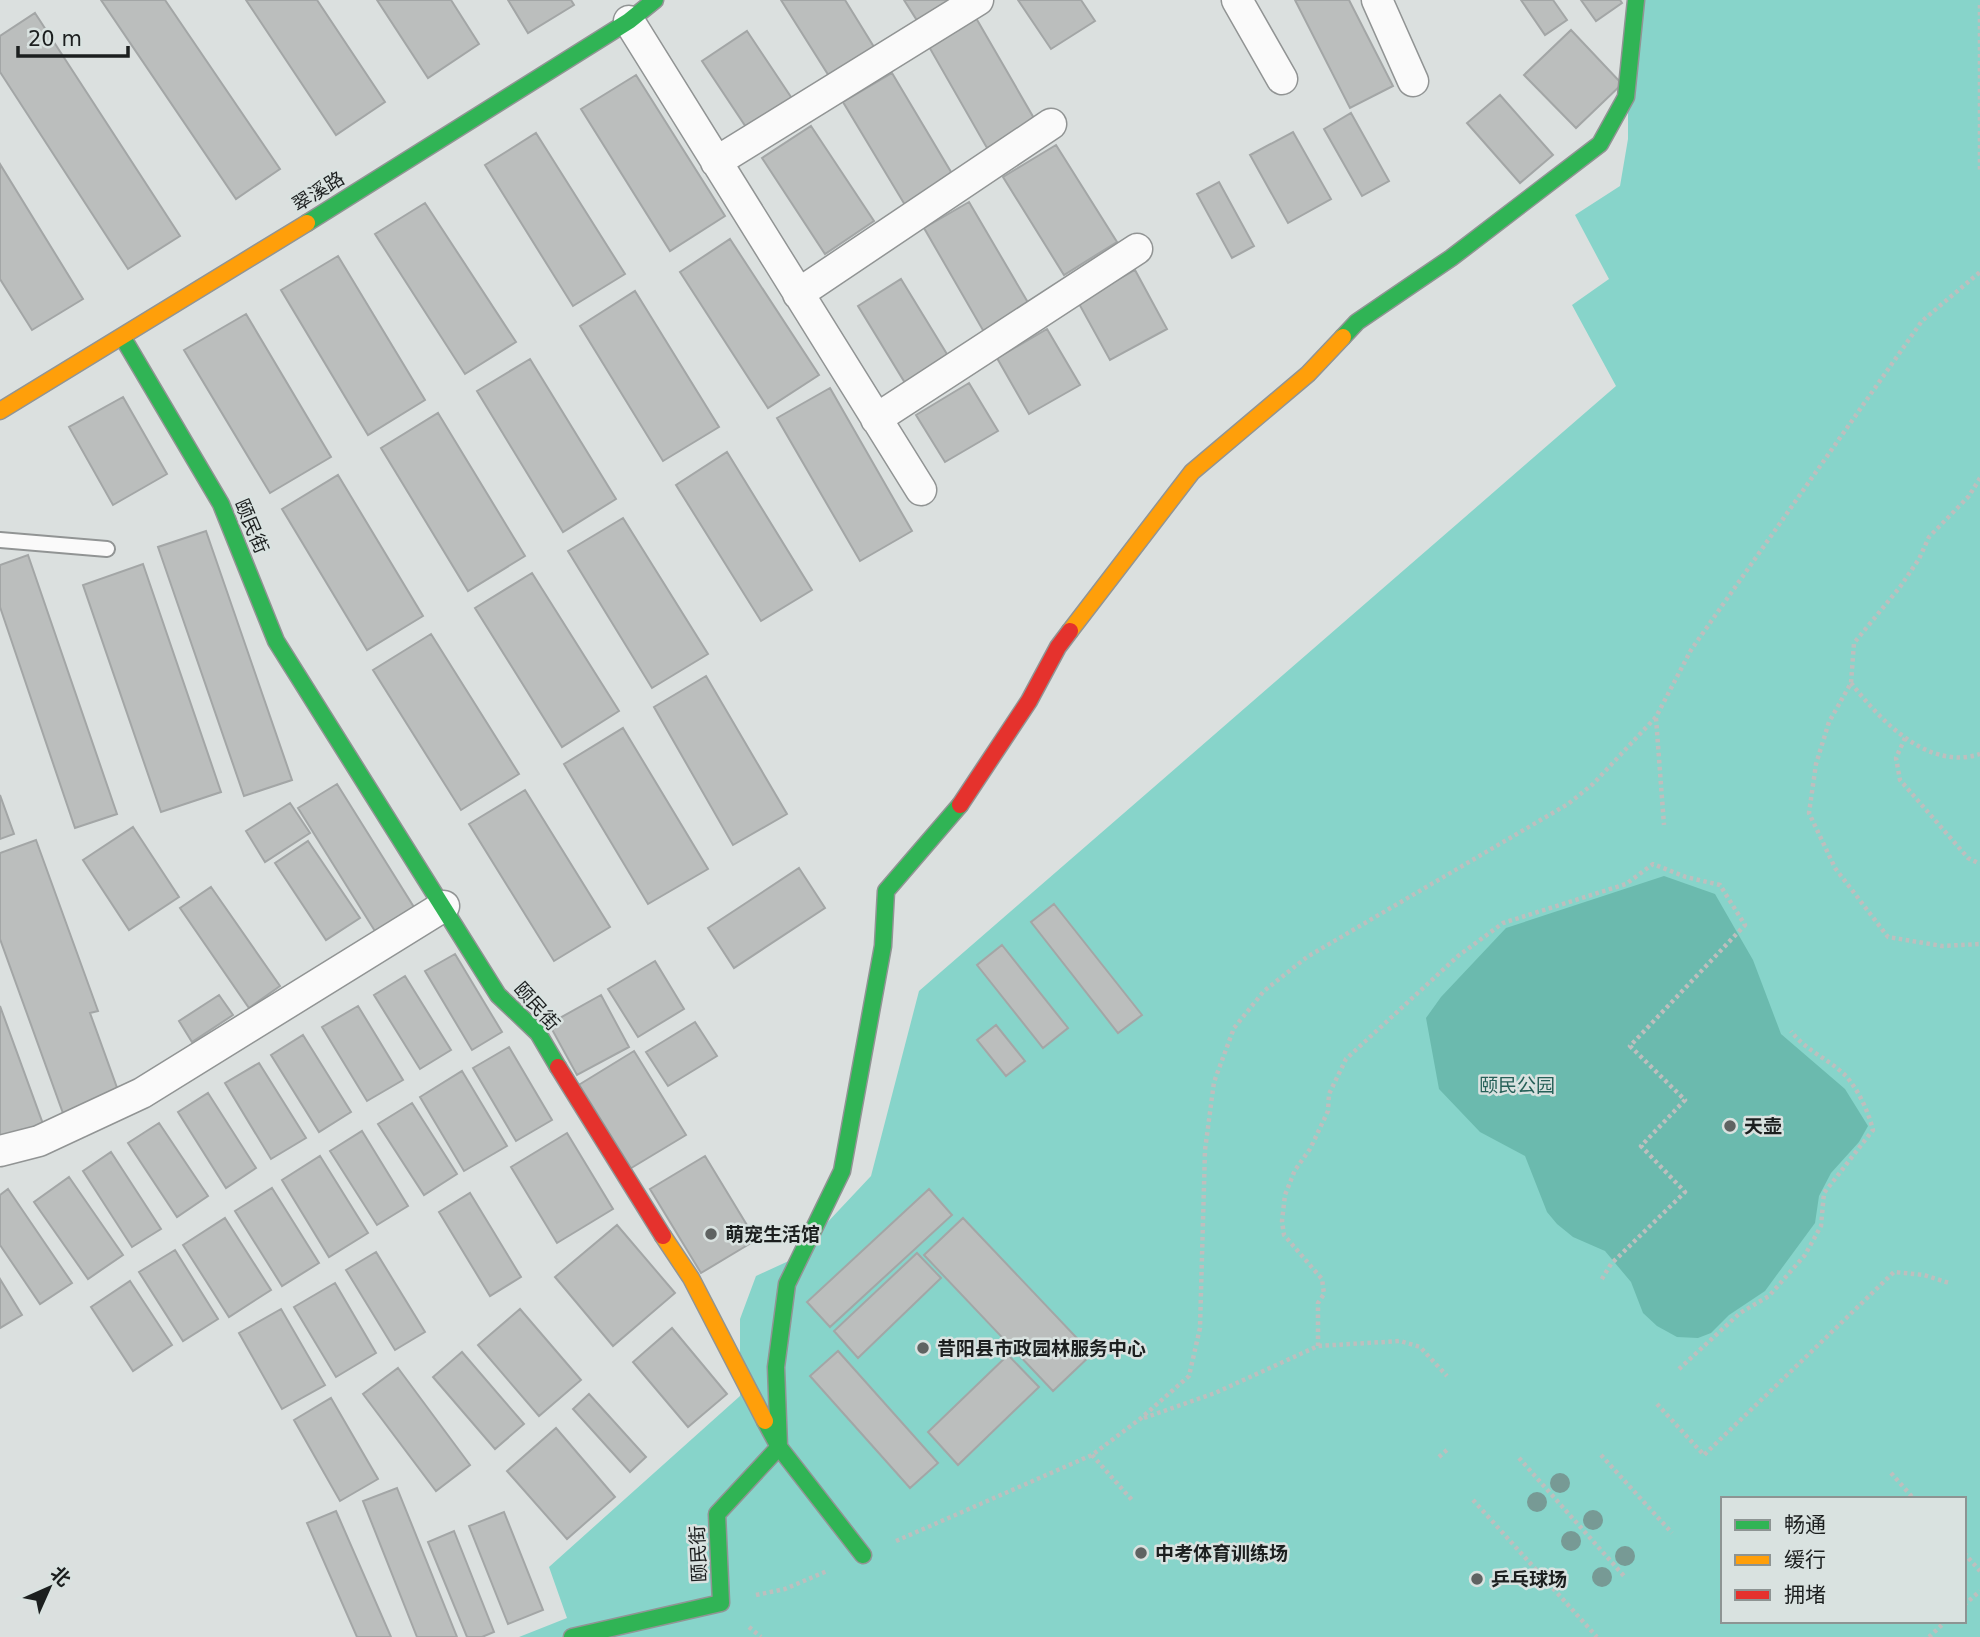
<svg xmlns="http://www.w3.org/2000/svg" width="1980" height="1637" viewBox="0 0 1980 1637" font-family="'DejaVu Sans','Noto Sans SC',sans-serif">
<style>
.green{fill:#87d4ca;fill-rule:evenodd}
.water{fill:#6bbaae}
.building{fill:#bbbebd;stroke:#a3a6a6;stroke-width:2}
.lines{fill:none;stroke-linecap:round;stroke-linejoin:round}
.lane-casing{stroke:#919494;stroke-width:18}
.street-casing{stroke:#919494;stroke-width:33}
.fast-casing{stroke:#919494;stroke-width:19}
.slow-casing{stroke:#919494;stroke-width:19}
.jam-casing{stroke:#919494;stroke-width:19}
.path{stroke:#bebfbe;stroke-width:4.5;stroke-dasharray:3.5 3.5;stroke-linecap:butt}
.lane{stroke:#fafafa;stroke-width:14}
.street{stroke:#fafafa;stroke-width:30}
.fast{stroke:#30b455;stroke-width:16}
.slow{stroke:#ff9f0a;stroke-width:16}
.jam{stroke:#e5322d;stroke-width:16}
.tree{fill:#779a95}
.poi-dot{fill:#5f6362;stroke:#d9e2e0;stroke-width:2.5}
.labels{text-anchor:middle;stroke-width:5;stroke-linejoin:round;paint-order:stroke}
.street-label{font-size:19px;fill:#1c1f1f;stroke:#d9e2e0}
.park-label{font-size:19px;fill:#266058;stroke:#d9e2e0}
.poi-label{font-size:19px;font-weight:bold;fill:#1c1f1f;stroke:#d9e2e0;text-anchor:start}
</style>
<rect width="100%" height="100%" fill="#dbe0df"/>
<path class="green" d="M 1628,0 L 1980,0 L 1980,1637 L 519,1637 L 567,1618 L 549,1567 L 740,1396 L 740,1319 L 756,1276 L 793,1259 L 871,1176 L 919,991 L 1616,386 L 1572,305 L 1609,279 L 1575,215 L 1620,186 L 1628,139 ZM 1723,1499 L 1964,1499 L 1964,1621 L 1723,1621 Z"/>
<path class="water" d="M 1664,876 L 1715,894 L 1753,960 L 1781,1034 L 1845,1089 L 1868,1126 L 1859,1142 L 1831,1173 L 1819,1196 L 1815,1223 L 1765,1291 L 1729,1315 L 1711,1333 L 1698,1338 L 1677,1337 L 1657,1326 L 1643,1313 L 1631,1282 L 1605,1251 L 1573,1237 L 1557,1224 L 1547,1212 L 1525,1156 L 1480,1132 L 1439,1089 L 1426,1018 L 1441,997 L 1506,928 Z"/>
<path class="building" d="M 101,0 L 165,0 L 280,169 L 236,199 Z
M 246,0 L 317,0 L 385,102 L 336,135 Z
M 377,0 L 451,0 L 479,44 L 428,78 Z
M 508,0 L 571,0 L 574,5 L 528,33 Z
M 781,0 L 845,0 L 874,47 L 829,76 Z
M 904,0 L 953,0 L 918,22 Z
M 1018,0 L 1081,0 L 1095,21 L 1051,49 Z
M 1295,0 L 1349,0 L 1393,86 L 1350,108 Z
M 1521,0 L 1553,0 L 1567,20 L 1545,35 Z
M 1581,0 L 1620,0 L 1622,3 L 1596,21 Z
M 35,13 L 180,236 L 128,269 L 0,72 L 0,36 Z
M 976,18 L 1035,120 L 987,148 L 928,45 Z
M 1571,30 L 1622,84 L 1576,128 L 1524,75 Z
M 747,31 L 793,100 L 748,130 L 702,61 Z
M 892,73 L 954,177 L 905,205 L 843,102 Z
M 636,75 L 725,216 L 670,251 L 581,109 Z
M 1500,95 L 1553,155 L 1520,183 L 1467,123 Z
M 1351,113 L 1389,181 L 1362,196 L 1324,129 Z
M 811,126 L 874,221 L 825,254 L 762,158 Z
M 1293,132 L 1331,199 L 1288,223 L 1250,155 Z
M 536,133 L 625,274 L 573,306 L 485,165 Z
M 1056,145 L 1117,242 L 1064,275 L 1003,177 Z
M 0,164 L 83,299 L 32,330 L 0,279 Z
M 1219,182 L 1254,246 L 1232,258 L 1197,194 Z
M 969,202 L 1030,306 L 984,332 L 924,228 Z
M 425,203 L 516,342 L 465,374 L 375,234 Z
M 730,239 L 819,375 L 768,408 L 680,272 Z
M 338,256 L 425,400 L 368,435 L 281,290 Z
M 1135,270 L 1167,329 L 1110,360 L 1078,302 Z
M 901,279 L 953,364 L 910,391 L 858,306 Z
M 635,291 L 719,427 L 663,461 L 580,326 Z
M 246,314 L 331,457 L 270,493 L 184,350 Z
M 1047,329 L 1080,385 L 1029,414 L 997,358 Z
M 530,359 L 616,499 L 563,532 L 477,391 Z
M 969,383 L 998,431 L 945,462 L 916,415 Z
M 830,388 L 912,531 L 860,561 L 777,418 Z
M 123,397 L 167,474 L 113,505 L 69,427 Z
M 438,413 L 525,556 L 468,591 L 381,448 Z
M 727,452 L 812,590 L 761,621 L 676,485 Z
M 338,475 L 423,616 L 367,650 L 282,509 Z
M 623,518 L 708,654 L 652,688 L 568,551 Z
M 206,531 L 292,780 L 244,796 L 158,547 Z
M 28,555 L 117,814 L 75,828 L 0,607 L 0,565 Z
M 143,564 L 221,792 L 161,812 L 83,585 Z
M 532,573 L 619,711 L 562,747 L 475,608 Z
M 431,634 L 519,774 L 461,810 L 373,670 Z
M 706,676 L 787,814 L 733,845 L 654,707 Z
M 623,728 L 708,869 L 648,904 L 564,764 Z
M 337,784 L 417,912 L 378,936 L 298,808 Z
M 525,790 L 610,927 L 554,961 L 469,824 Z
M 0,795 L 14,834 L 0,839 Z
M 290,803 L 310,833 L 265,862 L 246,831 Z
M 133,827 L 179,897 L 129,930 L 83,860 Z
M 36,840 L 98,1011 L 90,1013 L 120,1096 L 64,1116 L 0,939 L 0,853 Z
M 308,841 L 360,918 L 326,940 L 275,863 Z
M 799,868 L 825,908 L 734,968 L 708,928 Z
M 211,887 L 280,986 L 249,1008 L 180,908 Z
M 1054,904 L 1142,1015 L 1118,1033 L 1031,922 Z
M 1002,945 L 1068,1028 L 1043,1048 L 977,965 Z
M 455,954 L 502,1032 L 472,1050 L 425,971 Z
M 655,961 L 684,1009 L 638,1037 L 608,989 Z
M 405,976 L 451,1050 L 420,1069 L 374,995 Z
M 219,995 L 233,1015 L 192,1042 L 179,1021 Z
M 601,995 L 629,1047 L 577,1075 L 549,1024 Z
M 0,1006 L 47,1135 L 6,1149 L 0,1134 Z
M 358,1006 L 403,1080 L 367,1101 L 322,1027 Z
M 695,1022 L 717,1056 L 668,1086 L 646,1052 Z
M 996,1025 L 1025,1061 L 1006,1076 L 977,1040 Z
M 303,1035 L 351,1112 L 319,1132 L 271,1055 Z
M 509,1047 L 552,1120 L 516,1141 L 473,1068 Z
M 634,1051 L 686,1135 L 628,1170 L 577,1086 Z
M 259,1063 L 306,1138 L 271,1159 L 225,1083 Z
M 462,1071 L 507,1146 L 464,1171 L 420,1097 Z
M 208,1093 L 256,1168 L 226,1188 L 178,1112 Z
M 412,1103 L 457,1174 L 424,1195 L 378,1124 Z
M 159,1123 L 208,1196 L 177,1217 L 128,1143 Z
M 362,1131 L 408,1206 L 377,1225 L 330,1151 Z
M 567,1133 L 613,1209 L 557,1243 L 511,1167 Z
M 111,1152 L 161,1229 L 132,1247 L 83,1171 Z
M 320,1156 L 368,1233 L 329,1257 L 282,1180 Z
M 705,1156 L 756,1240 L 701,1273 L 650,1189 Z
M 69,1177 L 123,1255 L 88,1279 L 34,1202 Z
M 272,1188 L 319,1263 L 282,1286 L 235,1211 Z
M 8,1189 L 72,1283 L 40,1304 L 0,1245 L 0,1195 Z
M 929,1189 L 952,1215 L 830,1327 L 807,1302 Z
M 470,1193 L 521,1277 L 490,1296 L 439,1212 Z
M 225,1218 L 271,1290 L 229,1317 L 183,1245 Z
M 963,1218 L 1092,1354 L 1053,1391 L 924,1255 Z
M 617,1225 L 675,1293 L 613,1346 L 555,1277 Z
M 175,1250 L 218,1319 L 183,1341 L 139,1272 Z
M 376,1252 L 425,1332 L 395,1350 L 346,1270 Z
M 917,1253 L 941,1278 L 858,1358 L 834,1331 Z
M 0,1279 L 22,1315 L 0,1328 Z
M 130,1281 L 172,1345 L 133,1371 L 91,1307 Z
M 335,1283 L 376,1353 L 336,1377 L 294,1307 Z
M 281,1309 L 325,1385 L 282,1409 L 239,1333 Z
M 520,1309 L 581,1380 L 539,1416 L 478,1345 Z
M 672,1328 L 727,1394 L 688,1427 L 633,1362 Z
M 838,1351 L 938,1463 L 910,1488 L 810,1376 Z
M 462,1352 L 524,1424 L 495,1449 L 433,1377 Z
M 1008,1355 L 1039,1387 L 958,1465 L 928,1432 Z
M 398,1368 L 470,1465 L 436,1491 L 363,1394 Z
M 589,1394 L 646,1457 L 630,1472 L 573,1409 Z
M 331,1398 L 378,1479 L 340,1501 L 294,1420 Z
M 556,1428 L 615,1497 L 567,1539 L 507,1471 Z
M 397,1488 L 457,1637 L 417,1637 L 363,1501 Z
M 336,1511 L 391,1637 L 357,1637 L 307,1523 Z
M 504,1512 L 543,1610 L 508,1624 L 469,1526 Z
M 454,1531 L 494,1632 L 482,1637 L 467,1637 L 428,1542 Z"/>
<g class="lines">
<g class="lane-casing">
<path id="lane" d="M 0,540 L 107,549"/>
</g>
<g class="street-casing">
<path id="street" d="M 1237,0 L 1282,79
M 1377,0 L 1413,81
M 629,21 L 921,490
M 716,162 L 978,0
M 798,294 L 1051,124
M 876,419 L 1137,249
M 0,1151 L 39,1141 L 142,1093 L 444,906"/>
</g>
<g class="fast-casing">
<path id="fast" d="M 307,223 L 629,21 L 655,0
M 1343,337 L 1357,322 L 1451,258 L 1600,144 L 1626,97 L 1636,0
M 123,338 L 221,504 L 276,641 L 498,995 L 538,1033 L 558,1067
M 863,1555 L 779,1447 L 776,1367 L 787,1284 L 842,1171 L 883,946 L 886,891 L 960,805
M 572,1637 L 721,1603 L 717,1514 L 779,1447 L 765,1421"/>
</g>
<g class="slow-casing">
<path id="slow" d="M 0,411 L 307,223
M 1070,631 L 1192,472 L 1308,374 L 1343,337
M 663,1236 L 691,1278 L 765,1421"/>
</g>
<g class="jam-casing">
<path id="jam" d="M 960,805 L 1029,701 L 1058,647 L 1070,631
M 558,1067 L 663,1236"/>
</g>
<path class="path" d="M 1980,5 L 1980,170
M 1980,478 L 1969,496 L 1929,537 L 1919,559 L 1900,587 L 1854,643 L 1851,683 L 1829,722 L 1816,764 L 1809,813 L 1835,868 L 1888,937 L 1942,946 L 1980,944
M 1851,683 C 1881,721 1928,771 1980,754
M 1656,718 L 1664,825
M 1905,738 L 1896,758 L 1900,780 L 1968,858 L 1980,864
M 1318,1346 L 1318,1303 L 1324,1294 L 1322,1279 L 1284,1235 L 1282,1221 L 1285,1195 L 1295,1170 L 1310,1149 L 1328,1111 L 1329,1094 L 1346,1059 L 1458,956 L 1503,923 L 1626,884 L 1653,864 L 1686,877 L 1720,885 L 1745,925 L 1630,1046 L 1685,1100 L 1641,1146 L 1685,1192 L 1611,1264 L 1600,1282
M 1679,1369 L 1740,1313 L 1769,1296 L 1805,1255 L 1821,1226 L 1824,1193 L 1873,1130 C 1868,1111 1859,1091 1846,1076 C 1829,1059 1806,1051 1791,1031
M 1657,1404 L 1704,1455 L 1894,1272 L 1924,1275 L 1949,1283
M 1144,1418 L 1215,1393 L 1318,1346 L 1400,1341 L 1420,1347 L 1447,1376
M 1092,1455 L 1132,1500
M 1601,1455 L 1672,1533
M 1439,1457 L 1448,1449
M 1519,1458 L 1624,1576
M 1891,1473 L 1914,1499
M 1473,1500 L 1597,1637
M 896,1541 L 1092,1455 L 1140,1419 L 1189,1376 L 1200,1328 L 1205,1150 L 1214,1082 L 1234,1028 L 1264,991 L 1307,957 L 1568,804 L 1593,784 L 1656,717 L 1691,650 L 1922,321 L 1980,272
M 1964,1553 L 1980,1571
M 756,1595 L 785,1589 L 827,1571
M 1964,1605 L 1980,1591
M 749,1627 L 761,1637
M 1929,1637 L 1946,1621"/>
<use href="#lane" class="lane"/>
<use href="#street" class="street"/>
<use href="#fast" class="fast"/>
<use href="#slow" class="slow"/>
<use href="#jam" class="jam"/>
</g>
<g class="tree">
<circle cx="1560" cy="1483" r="10"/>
<circle cx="1537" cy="1502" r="10"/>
<circle cx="1593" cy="1520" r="10"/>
<circle cx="1571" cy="1541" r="10"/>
<circle cx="1625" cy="1556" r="10"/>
<circle cx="1602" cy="1577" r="10"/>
</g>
<g class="poi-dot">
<circle cx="1730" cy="1126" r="7"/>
<circle cx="711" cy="1234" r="7"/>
<circle cx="923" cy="1348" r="7"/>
<circle cx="1141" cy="1553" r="7"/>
<circle cx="1477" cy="1579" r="7"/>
</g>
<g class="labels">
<g class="street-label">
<text transform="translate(318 191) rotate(-32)" y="7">翠溪路</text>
<text transform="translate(252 526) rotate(67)" y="7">颐民街</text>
<text transform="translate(537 1006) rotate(48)" y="7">颐民街</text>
<text transform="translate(698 1554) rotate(-93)" y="7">颐民街</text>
</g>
<g class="park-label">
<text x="1517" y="1092">颐民公园</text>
</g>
<g class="poi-label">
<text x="1744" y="1133">天壶</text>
<text x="725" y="1241">萌宠生活馆</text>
<text x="937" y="1355">昔阳县市政园林服务中心</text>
<text x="1155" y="1560">中考体育训练场</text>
<text x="1491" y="1586">乒乓球场</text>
</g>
</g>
<rect x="1721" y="1497" width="245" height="126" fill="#d9e2e0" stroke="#8d9493" stroke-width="2"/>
<rect x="1735" y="1520" width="35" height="10" fill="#30b455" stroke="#8d9493" stroke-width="2"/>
<text x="1784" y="1532" font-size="21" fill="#1c1f1f">畅通</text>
<rect x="1735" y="1555" width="35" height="10" fill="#ff9f0a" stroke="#8d9493" stroke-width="2"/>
<text x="1784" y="1567" font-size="21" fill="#1c1f1f">缓行</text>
<rect x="1735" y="1590" width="35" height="10" fill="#e5322d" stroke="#8d9493" stroke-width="2"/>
<text x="1784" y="1602" font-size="21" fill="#1c1f1f">拥堵</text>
<g transform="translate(49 1588) rotate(45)" stroke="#d9e2e0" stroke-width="5" paint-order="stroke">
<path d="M0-5L12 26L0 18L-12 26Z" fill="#1c1f1f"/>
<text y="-10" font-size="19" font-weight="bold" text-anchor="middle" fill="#1c1f1f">北</text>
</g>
<path d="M18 46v10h110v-10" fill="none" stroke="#1c1f1f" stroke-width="3.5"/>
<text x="28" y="46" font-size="21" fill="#1c1f1f" stroke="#d9e2e0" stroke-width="5" paint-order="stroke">20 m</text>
</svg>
